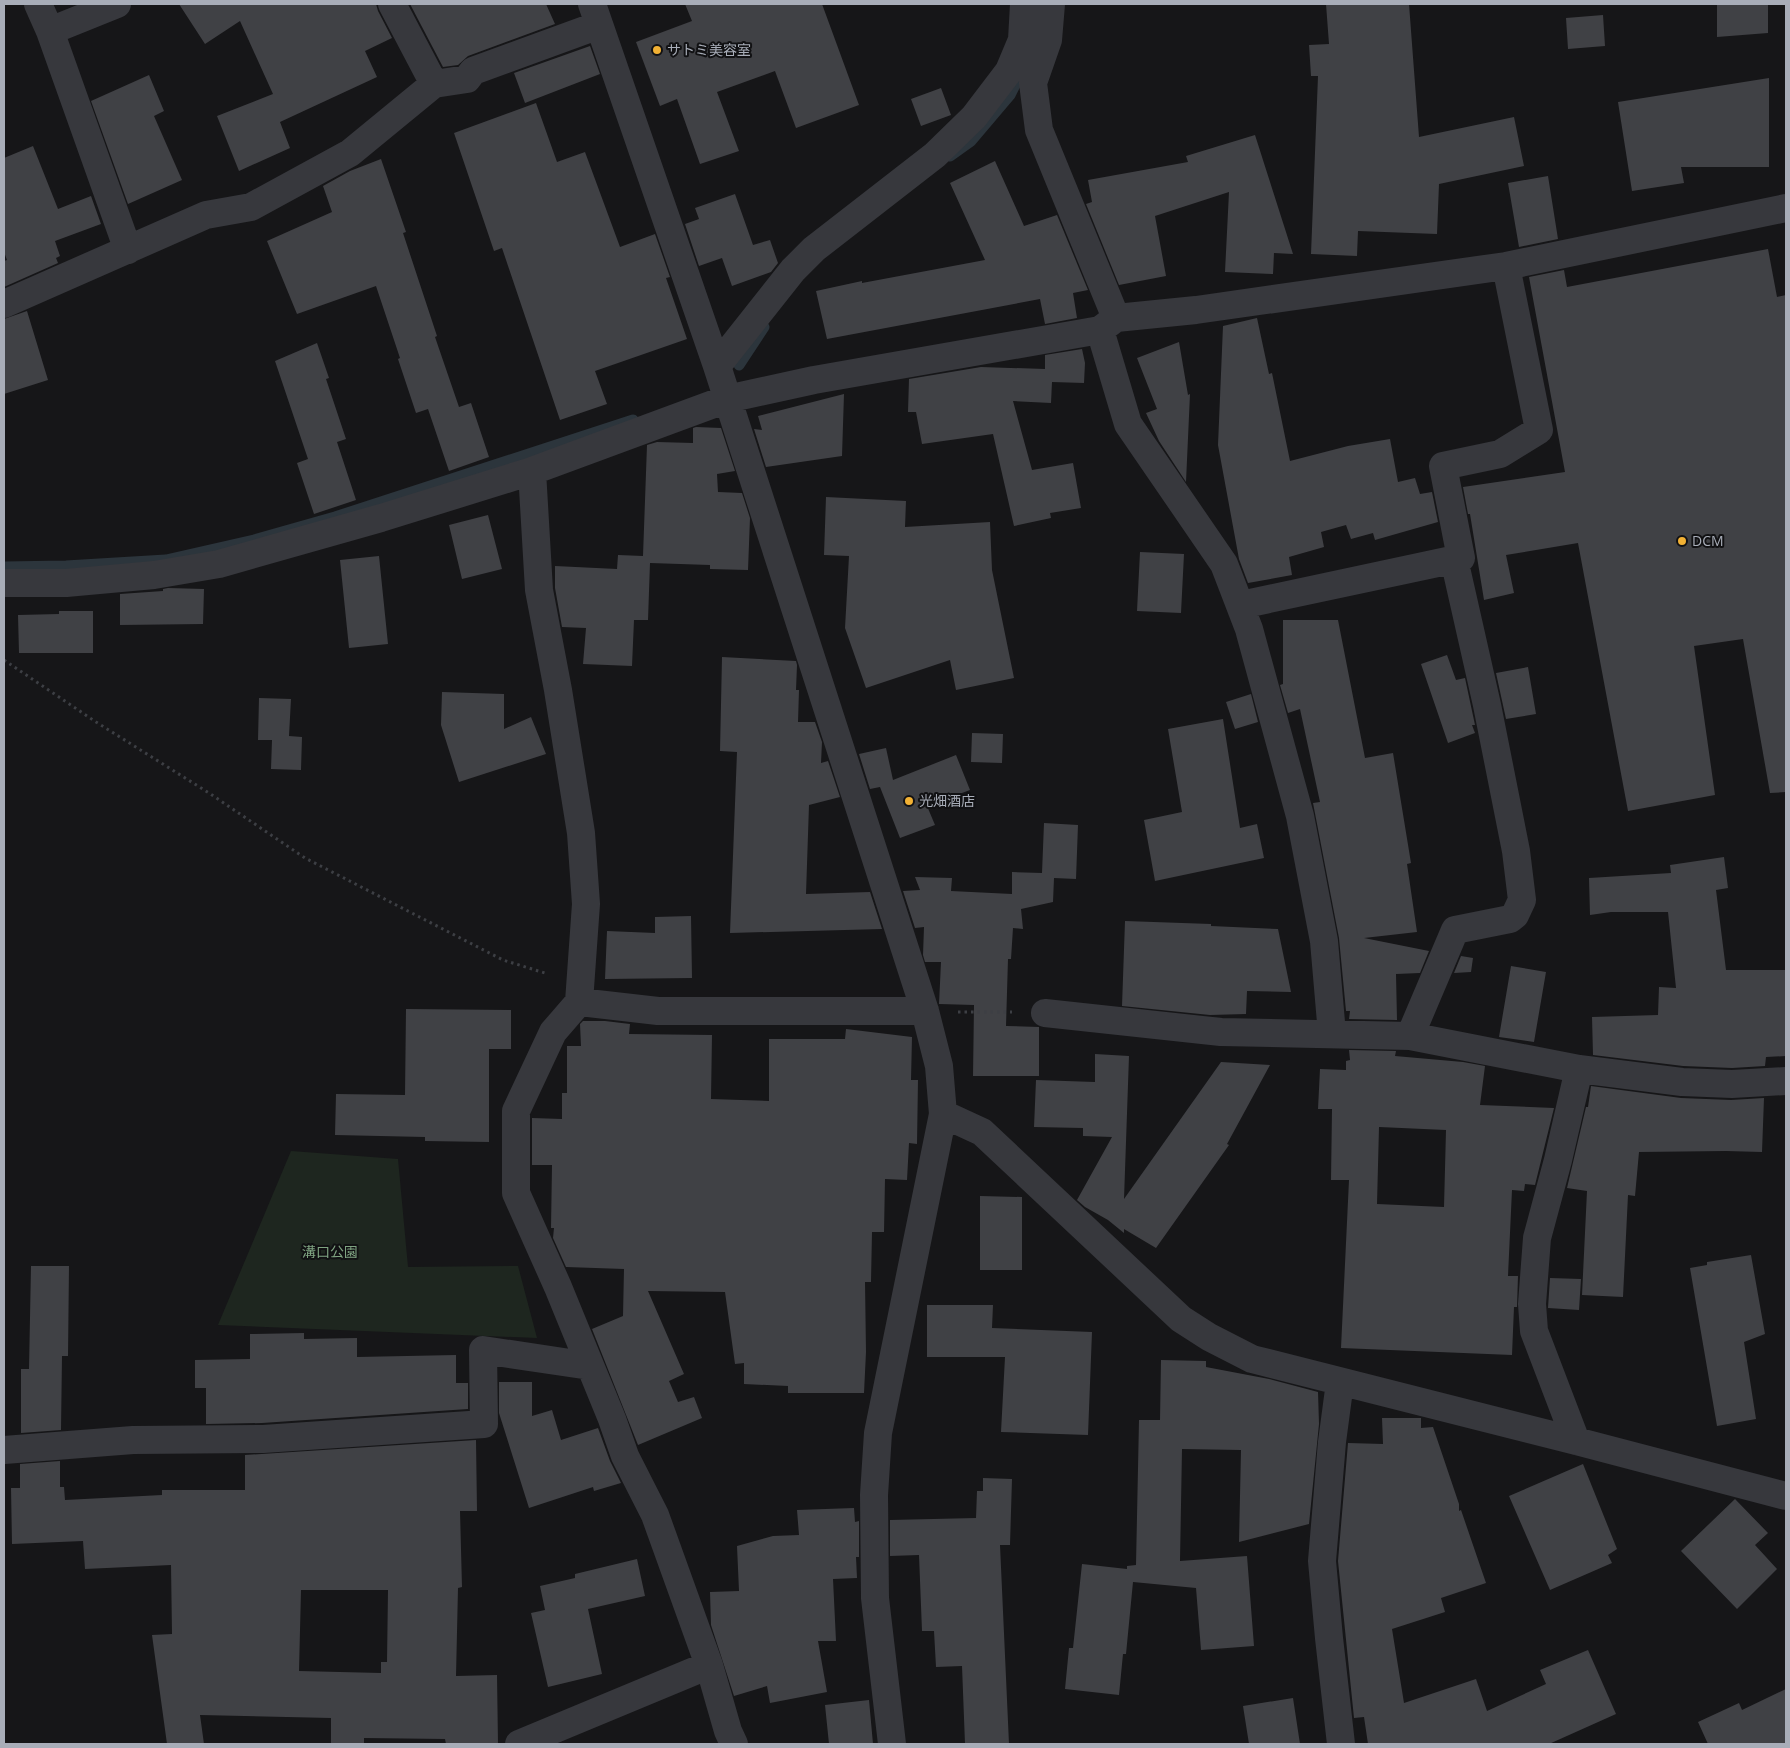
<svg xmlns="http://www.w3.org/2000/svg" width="1790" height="1748" viewBox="0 0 1790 1748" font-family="'Open Sans','Noto Sans JP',sans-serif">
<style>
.green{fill:#1e261f}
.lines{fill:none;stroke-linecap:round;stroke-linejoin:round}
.stream{stroke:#2c353c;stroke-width:11}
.building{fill:#404145;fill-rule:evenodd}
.path{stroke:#3d3f44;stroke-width:3;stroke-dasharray:2.5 4;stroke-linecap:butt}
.minor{stroke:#37383d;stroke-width:28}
.poi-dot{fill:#f2b134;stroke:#111113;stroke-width:2}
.labels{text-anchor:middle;stroke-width:4;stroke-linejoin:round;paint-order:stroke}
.poi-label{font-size:14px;fill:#a8adb8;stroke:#111113;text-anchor:start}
.park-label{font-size:14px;fill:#7fa381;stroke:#111113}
</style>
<rect width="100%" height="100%" fill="#161618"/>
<path class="green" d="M 291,1151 L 398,1159 L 408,1267 L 518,1266 L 537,1338 L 218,1325 Z"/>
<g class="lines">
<path class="stream" d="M 950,156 L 971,141 L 1010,95 L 1020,75
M 739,365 L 764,327
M 4,567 L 66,566 L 166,560 L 254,540 L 335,517 L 633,420"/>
</g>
<path class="building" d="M 179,4 L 376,4 L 378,11 L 392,38 L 365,51 L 377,77 L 280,122 L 290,148 L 239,171 L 217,116 L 273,94 L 240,21 L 205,44 Z
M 410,4 L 546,4 L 555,24 L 468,56 L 458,65 L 443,67 Z
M 685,4 L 822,4 L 859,105 L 796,128 L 775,71 L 717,92 L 739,151 L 700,164 L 677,99 L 660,106 L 636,42 L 692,21 Z
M 1326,4 L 1409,4 L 1419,137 L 1514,117 L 1524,166 L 1439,184 L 1437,234 L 1358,231 L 1357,256 L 1311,254 L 1318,76 L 1311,76 L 1309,45 L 1329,44 Z
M 1717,4 L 1768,4 L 1768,33 L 1717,37 Z
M 1603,15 L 1605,46 L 1568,49 L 1566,18 Z
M 590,46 L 600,74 L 525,103 L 514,73 Z
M 149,75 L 164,111 L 154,116 L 182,180 L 128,204 L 91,101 Z
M 1769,78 L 1769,167 L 1681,167 L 1684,183 L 1632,191 L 1618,102 Z
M 941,88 L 951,115 L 921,126 L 911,99 Z
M 536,103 L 557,162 L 585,152 L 620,247 L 655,234 L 670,277 L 666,278 L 687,339 L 595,371 L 607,404 L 560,420 L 502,248 L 494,251 L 454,133 Z
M 1255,135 L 1293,254 L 1274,253 L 1273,274 L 1225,272 L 1229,192 L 1155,216 L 1166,276 L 1119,285 L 1086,204 L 1092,202 L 1088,180 L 1188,162 L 1186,156 Z
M 33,146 L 58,209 L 91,196 L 101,224 L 55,241 L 60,256 L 56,258 L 58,263 L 4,287 L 4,261 L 7,260 L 4,252 L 4,158 Z
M 381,159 L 406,232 L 403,233 L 437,336 L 435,337 L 459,407 L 471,403 L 489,457 L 449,471 L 428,409 L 416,413 L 398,359 L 400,358 L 376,286 L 297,314 L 267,241 L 332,212 L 323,186 L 350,171 Z
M 995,161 L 1024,226 L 1057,215 L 1088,290 L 1073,293 L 1077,318 L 1045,324 L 1040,299 L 827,339 L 816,291 L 862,281 L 862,283 L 985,260 L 950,183 Z
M 1548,176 L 1558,239 L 1519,247 L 1508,183 Z
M 735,194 L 753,245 L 770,240 L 778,263 L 771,272 L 732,286 L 722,258 L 699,266 L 685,224 L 699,219 L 695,208 Z
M 1768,249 L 1777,297 L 1786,295 L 1786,792 L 1770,793 L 1743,639 L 1694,646 L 1715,795 L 1628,811 L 1578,543 L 1506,555 L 1514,593 L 1484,600 L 1470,514 L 1468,514 L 1463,487 L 1565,472 L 1529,277 L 1564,270 L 1567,287 Z
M 27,311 L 48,380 L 4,394 L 4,319 Z
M 1257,318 L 1269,374 L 1272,373 L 1290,461 L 1348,446 L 1390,439 L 1398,482 L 1415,478 L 1420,494 L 1432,492 L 1438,522 L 1375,540 L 1373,533 L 1351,539 L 1346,525 L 1321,532 L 1324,547 L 1289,557 L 1292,575 L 1248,583 L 1239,559 L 1218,445 L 1223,326 Z
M 1179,342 L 1188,395 L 1190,394 L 1186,482 L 1159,441 L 1146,413 L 1157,409 L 1137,358 Z
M 317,343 L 329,378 L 326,379 L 346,439 L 337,442 L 356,500 L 314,514 L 297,463 L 308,459 L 275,361 Z
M 1082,349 L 1085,363 L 1084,383 L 1052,382 L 1051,403 L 1013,401 L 1032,470 L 1073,463 L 1081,508 L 1050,513 L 1051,518 L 1014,526 L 993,434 L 922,444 L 916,412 L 908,412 L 909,379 L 981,367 L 1045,369 L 1045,355 Z
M 844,394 L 842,456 L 766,467 L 754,429 L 762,430 L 758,416 Z
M 696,427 L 721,428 L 735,471 L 717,474 L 718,492 L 742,493 L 750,518 L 748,570 L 710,569 L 710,565 L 650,563 L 648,620 L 634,620 L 632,666 L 583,664 L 586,628 L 562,627 L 555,588 L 555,566 L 617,569 L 618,555 L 643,556 L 647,445 L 657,442 L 693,443 L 693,428 Z
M 826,497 L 906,501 L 905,527 L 990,522 L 992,570 L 1014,678 L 956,690 L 950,660 L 866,688 L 845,628 L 849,556 L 824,555 Z
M 488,515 L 502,569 L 462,579 L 449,525 Z
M 1140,552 L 1184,554 L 1181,613 L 1137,611 Z
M 379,556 L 388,644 L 349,648 L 340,560 Z
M 168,588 L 204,589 L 203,624 L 120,625 L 120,594 L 163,591 L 163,589 Z
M 59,611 L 93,611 L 93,653 L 19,653 L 18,615 L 59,614 Z
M 1283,620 L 1338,620 L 1365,758 L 1393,753 L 1411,863 L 1407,864 L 1417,932 L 1364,938 L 1429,951 L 1420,973 L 1396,974 L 1397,1020 L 1349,1019 L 1350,1011 L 1346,1011 L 1339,938 L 1313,803 L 1320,802 L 1300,709 L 1288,713 L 1280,685 L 1283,684 Z
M 1447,655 L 1456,680 L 1465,678 L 1475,725 L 1472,725 L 1475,733 L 1448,743 L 1421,664 Z
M 722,657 L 796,661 L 797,665 L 796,690 L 799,690 L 798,722 L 815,722 L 822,742 L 821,763 L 828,761 L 840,797 L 809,805 L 806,894 L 870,892 L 882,929 L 730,933 L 737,752 L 720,751 Z
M 1528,667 L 1536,714 L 1506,719 L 1496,673 Z
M 442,692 L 504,694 L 504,729 L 531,717 L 546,754 L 459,782 L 441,725 Z
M 1251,694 L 1258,722 L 1235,729 L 1226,702 Z
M 259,698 L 291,699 L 289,736 L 302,737 L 301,770 L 271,769 L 272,740 L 258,740 Z
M 1223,719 L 1240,828 L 1257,824 L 1264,858 L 1155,881 L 1144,820 L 1182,812 L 1168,729 Z
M 972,733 L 1003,734 L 1002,763 L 971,762 Z
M 886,748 L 893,780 L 956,755 L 970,790 L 927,806 L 935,825 L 900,838 L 880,787 L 870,789 L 859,754 Z
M 1044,823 L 1078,825 L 1076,879 L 1054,878 L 1053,902 L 1021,909 L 1023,929 L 1013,928 L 1011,959 L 1008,959 L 1006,1026 L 1039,1027 L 1039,1076 L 973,1076 L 974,1005 L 939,1004 L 941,962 L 925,962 L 923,955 L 924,927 L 915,928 L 903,891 L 920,890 L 915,877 L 952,878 L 951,891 L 1012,894 L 1012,872 L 1042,873 Z
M 1724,857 L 1728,888 L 1716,890 L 1726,970 L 1786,970 L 1786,1056 L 1766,1057 L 1765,1066 L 1732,1068 L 1683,1066 L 1593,1055 L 1592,1017 L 1658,1015 L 1659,987 L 1676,988 L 1668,912 L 1611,912 L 1590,915 L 1589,878 L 1671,873 L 1670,865 Z
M 691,916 L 692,978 L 605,979 L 607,931 L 655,933 L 655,917 Z
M 1125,921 L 1211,924 L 1211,926 L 1278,929 L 1291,992 L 1247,991 L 1246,1014 L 1210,1015 L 1122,1006 Z
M 1461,956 L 1473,958 L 1471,972 L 1454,973 Z
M 1511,966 L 1546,972 L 1534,1042 L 1499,1037 Z
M 406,1009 L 511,1010 L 511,1049 L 489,1049 L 489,1142 L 425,1141 L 425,1137 L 335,1135 L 336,1094 L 405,1095 Z
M 583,1021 L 605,1021 L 630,1024 L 629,1034 L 712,1035 L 711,1099 L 769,1101 L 769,1039 L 845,1039 L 846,1029 L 912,1037 L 911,1080 L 918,1080 L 917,1144 L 909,1143 L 907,1180 L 885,1179 L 884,1232 L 872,1232 L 871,1282 L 865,1282 L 866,1352 L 864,1393 L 788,1393 L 788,1386 L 744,1384 L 744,1363 L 735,1364 L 725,1292 L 648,1291 L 684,1374 L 669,1381 L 678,1402 L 694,1397 L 702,1418 L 638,1445 L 592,1329 L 623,1316 L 624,1269 L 566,1267 L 553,1238 L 554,1228 L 551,1228 L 552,1165 L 532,1165 L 532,1118 L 562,1119 L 562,1093 L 567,1093 L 567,1046 L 581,1046 L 580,1024 Z
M 1349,1050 L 1396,1051 L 1395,1056 L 1463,1062 L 1485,1066 L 1480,1105 L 1554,1108 L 1535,1185 L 1525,1184 L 1524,1191 L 1512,1190 L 1508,1276 L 1518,1276 L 1517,1307 L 1514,1307 L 1512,1355 L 1341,1348 L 1349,1180 L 1331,1180 L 1332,1109 L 1318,1109 L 1320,1069 L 1346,1070 L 1346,1061 L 1350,1060 ZM 1379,1127 L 1446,1130 L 1444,1207 L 1377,1204 Z
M 1095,1054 L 1129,1056 L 1124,1199 L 1221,1062 L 1270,1065 L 1227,1144 L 1229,1145 L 1156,1248 L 1124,1229 L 1124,1233 L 1108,1220 L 1085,1207 L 1077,1200 L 1112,1137 L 1083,1136 L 1083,1128 L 1034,1127 L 1036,1080 L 1095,1082 Z
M 1591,1086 L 1681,1098 L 1731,1100 L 1764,1098 L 1762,1152 L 1726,1151 L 1639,1152 L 1635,1196 L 1628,1195 L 1623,1297 L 1582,1295 L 1587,1191 L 1567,1188 L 1586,1107 L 1588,1107 Z
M 980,1196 L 1022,1197 L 1022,1270 L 980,1270 Z
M 1751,1255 L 1765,1334 L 1744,1342 L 1756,1419 L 1717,1426 L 1690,1268 L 1707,1265 L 1707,1262 Z
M 31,1266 L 69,1266 L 68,1356 L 62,1356 L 61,1430 L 21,1433 L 21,1369 L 29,1369 Z
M 1550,1278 L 1581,1279 L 1579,1310 L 1548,1308 Z
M 927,1305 L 993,1305 L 992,1328 L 1092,1332 L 1088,1435 L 1001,1432 L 1005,1357 L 927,1357 Z
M 304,1333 L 304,1339 L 357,1338 L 357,1357 L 456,1355 L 456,1383 L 468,1383 L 468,1409 L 262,1423 L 206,1424 L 206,1388 L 195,1388 L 195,1360 L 250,1359 L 250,1334 Z
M 1161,1360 L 1206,1361 L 1206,1367 L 1269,1379 L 1318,1392 L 1319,1424 L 1309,1524 L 1239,1542 L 1241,1450 L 1182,1449 L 1180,1561 L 1247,1556 L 1254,1646 L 1201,1650 L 1196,1588 L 1133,1582 L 1126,1654 L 1123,1654 L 1119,1695 L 1065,1689 L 1069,1648 L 1073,1648 L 1082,1564 L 1127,1569 L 1127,1566 L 1136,1565 L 1139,1420 L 1160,1420 Z
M 499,1382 L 532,1382 L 532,1416 L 552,1410 L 561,1440 L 598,1428 L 610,1461 L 621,1483 L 594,1491 L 593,1487 L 529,1508 L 499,1413 Z
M 1382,1418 L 1421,1418 L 1421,1428 L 1433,1427 L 1459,1504 L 1459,1511 L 1461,1510 L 1486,1583 L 1441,1598 L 1445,1612 L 1392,1629 L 1404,1703 L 1476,1679 L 1487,1711 L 1546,1684 L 1540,1670 L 1588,1650 L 1616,1714 L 1549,1744 L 1368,1744 L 1364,1717 L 1354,1718 L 1338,1561 L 1348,1443 L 1383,1444 Z
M 476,1440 L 477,1511 L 460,1511 L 462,1587 L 458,1588 L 456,1676 L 497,1675 L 498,1744 L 446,1744 L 445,1739 L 364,1738 L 364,1744 L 331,1744 L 331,1718 L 200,1715 L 204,1744 L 167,1744 L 152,1635 L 172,1634 L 171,1565 L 85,1569 L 83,1541 L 12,1544 L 11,1488 L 20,1488 L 20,1464 L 60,1461 L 60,1487 L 64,1487 L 65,1500 L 162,1495 L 162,1490 L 245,1490 L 245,1455 ZM 301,1590 L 388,1590 L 387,1662 L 381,1662 L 381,1673 L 299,1671 Z
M 1583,1464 L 1617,1549 L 1608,1555 L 1612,1563 L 1550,1590 L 1509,1496 Z
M 983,1478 L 1012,1479 L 1010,1545 L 1000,1545 L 1009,1744 L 965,1744 L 962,1666 L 936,1667 L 934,1631 L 922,1631 L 919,1555 L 890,1556 L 890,1520 L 976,1518 L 977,1491 L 983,1491 Z
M 1735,1499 L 1768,1533 L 1755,1545 L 1777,1569 L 1737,1609 L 1681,1551 Z
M 854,1508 L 855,1522 L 859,1521 L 859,1557 L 856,1557 L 857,1578 L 833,1579 L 836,1641 L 818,1641 L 827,1692 L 770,1703 L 767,1686 L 734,1696 L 711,1625 L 710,1592 L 739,1591 L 737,1546 L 773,1536 L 799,1535 L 797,1510 Z
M 637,1559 L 645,1596 L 588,1609 L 602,1674 L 548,1687 L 531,1613 L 545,1610 L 540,1586 L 575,1578 L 575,1574 Z
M 1786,1689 L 1786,1744 L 1708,1744 L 1698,1722 L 1739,1703 L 1742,1710 Z
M 1293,1698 L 1300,1744 L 1249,1744 L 1243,1706 Z
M 869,1700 L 873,1744 L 829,1744 L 825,1705 Z"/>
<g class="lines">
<path class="path" d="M 4,660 L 96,722 L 209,793 L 305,858 L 503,960 L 548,974
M 958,1012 L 1012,1012"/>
<path class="minor" d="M 38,4 L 50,31 L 128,250
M 392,4 L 434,84
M 592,4 L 717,366 L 925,1011 L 939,1066 L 943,1114 L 878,1433 L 874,1495 L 875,1598 L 892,1744
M 1051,4 L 1048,40 L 1033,83 L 1039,130 L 1116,318
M 50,31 L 117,4
M 4,304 L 206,215 L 251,207 L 350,153 L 434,84 L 467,79 L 473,71 L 599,25
M 1100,330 L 1128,424 L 1224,564 L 1249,629 L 1300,816 L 1324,941 L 1332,1034
M 717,366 L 793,270 L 814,249 L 935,155 L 974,117 L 1009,71 L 1022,40 L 1024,4
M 532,471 L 539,590 L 558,690 L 581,833 L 586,904 L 579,1002 L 553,1032 L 516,1111 L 516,1193 L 558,1287 L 612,1419 L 625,1456 L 655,1515 L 709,1665 L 728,1731 L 734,1744
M 4,583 L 66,583 L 154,575 L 219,564 L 381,518 L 532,471 L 727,399 L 814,380 L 1100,330 L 1116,318 L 1196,310 L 1506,266 L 1786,208
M 1241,605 L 1461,558 L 1443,466 L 1500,454 L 1539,430 L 1506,266
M 579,1002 L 658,1011 L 925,1011
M 1045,1013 L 1221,1032 L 1410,1036 L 1579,1069 L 1682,1082 L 1732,1084 L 1786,1081
M 1410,1036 L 1455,930 L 1510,919 L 1515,915 L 1522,900 L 1516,851 L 1487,705 L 1454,559
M 943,1114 L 982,1132 L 1181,1319 L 1209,1337 L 1252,1359 L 1576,1441 L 1786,1496
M 1340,1382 L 1332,1442 L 1322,1561 L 1329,1638 L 1341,1744
M 1576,1441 L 1534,1331 L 1532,1304 L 1537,1238 L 1558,1160 L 1579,1069
M 4,1450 L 133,1440 L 263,1439 L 484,1424 L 483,1350 L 590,1366
M 519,1744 L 709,1665"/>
</g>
<g class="poi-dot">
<circle cx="657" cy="50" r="5"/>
<circle cx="1682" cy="541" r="5"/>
<circle cx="909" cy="801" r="5"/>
</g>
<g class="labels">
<g class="poi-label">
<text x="667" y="55">サトミ美容室</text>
<text x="1692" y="546">DCM</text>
<text x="919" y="806">光畑酒店</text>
</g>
<g class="park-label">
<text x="330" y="1257">溝口公園</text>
</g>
</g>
<rect width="1790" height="1748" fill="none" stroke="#a8adb8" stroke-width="10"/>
</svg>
